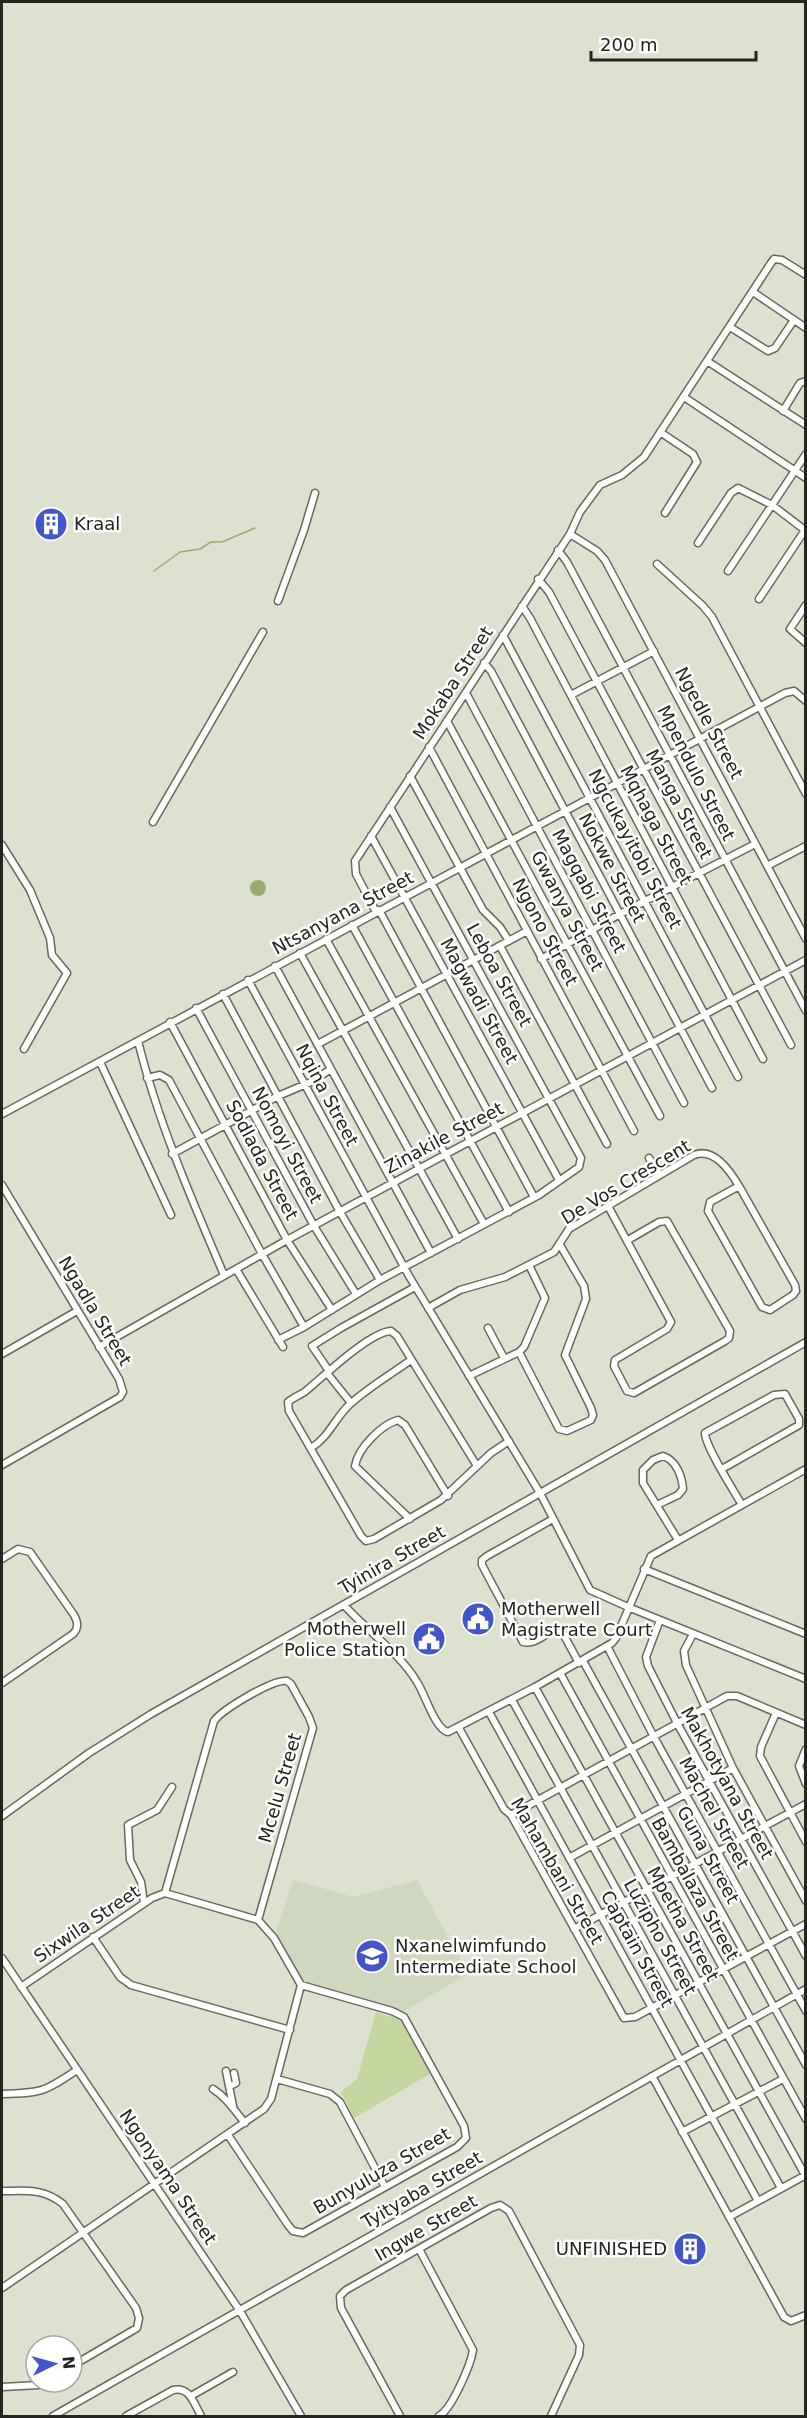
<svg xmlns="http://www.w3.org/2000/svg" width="807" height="2418" viewBox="0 0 807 2418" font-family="'DejaVu Sans',sans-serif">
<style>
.built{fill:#cfd8bf}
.green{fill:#c4d69e}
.water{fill:#99ab6f}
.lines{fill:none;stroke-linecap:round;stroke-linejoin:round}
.stream{stroke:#99ab6f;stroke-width:1.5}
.minor-casing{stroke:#656a5a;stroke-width:9}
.minor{stroke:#fff;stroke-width:6}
.labels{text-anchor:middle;stroke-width:5;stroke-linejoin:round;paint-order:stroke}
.poi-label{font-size:18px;fill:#23251e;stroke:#fff;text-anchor:start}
.street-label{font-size:18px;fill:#23251e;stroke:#fff}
</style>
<rect width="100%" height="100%" fill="#dce2cf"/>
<path class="built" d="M 293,1880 L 354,1897 L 417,1880 L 468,1974 L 399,2014 L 301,1985 L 274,1938 Z"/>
<path class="green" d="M 376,2012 L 398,2019 L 402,2023 L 430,2074 L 354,2118 L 341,2092 L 357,2079 Z"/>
<path class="water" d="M250 888a8 8 0 1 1 16 0a8 8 0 1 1-16 0Z"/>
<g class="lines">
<path class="stream" d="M 154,571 L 180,552 L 200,549 L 211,542 L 222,542 L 255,528"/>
<g class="minor-casing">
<path id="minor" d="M 753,292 L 806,328
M 730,327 L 768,351 L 775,348 L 794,320
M 707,361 L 806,425
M 684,397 L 806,478
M 783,411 L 800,383 L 806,381
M 660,432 L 693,454 L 697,462 L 665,513
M 570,534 L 597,551 L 605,560 L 806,939
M 698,543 L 731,493 L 738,488 L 772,505 L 806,531
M 558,550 L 567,562 L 806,1011
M 657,564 L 703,606 L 712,617 L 806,794
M 728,571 L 806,454
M 538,579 L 549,592 L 791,1045
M 759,599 L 805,530
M 278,601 L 304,530 L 315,493
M 806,605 L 790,629 L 806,643
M 522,606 L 530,618 L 763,1059
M 503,635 L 738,1077
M 484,663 L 491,671 L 712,1088
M 466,693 L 684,1103
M 571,695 L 654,651
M 447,721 L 660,1116
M 429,747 L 634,1131
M 410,776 L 483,910 L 500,927 L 509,941
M 153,822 L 263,632
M 371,836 L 559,1180
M 2,845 L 30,890 L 50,938 L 52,955 L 67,973 L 24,1049
M 767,866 L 806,846
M 379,910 L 534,1197
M 376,912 L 356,874 L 355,861 L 570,534 L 580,512 L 600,485 L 622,475 L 644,457 L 771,263 L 774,259 L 782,260 L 806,275
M 352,925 L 509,1212
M 326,939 L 484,1224
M 500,946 L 607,1144
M 300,953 L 458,1239
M 541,959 L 620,914 L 755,844
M 275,966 L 431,1253
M 248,980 L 409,1276 L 540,1493 L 590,1590 L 628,1607 L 806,1679
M 223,994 L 340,1212 L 380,1280
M 196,1008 L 314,1226 L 356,1294
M 170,1022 L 287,1240 L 332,1310
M 138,1041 C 158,1122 191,1198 224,1275
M 318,1044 L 527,931
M 100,1062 L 171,1215
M 147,1078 L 160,1075 L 169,1080 L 262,1254 L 304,1327
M 2,1114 L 785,693 L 794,691 L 806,701
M 172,1154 L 278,1096 L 311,1082 L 331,1069
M 649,1158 L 660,1175
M 2,1185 L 119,1379 L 123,1392 L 120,1397 L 2,1465
M 608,1206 L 671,1322 L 667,1329 L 615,1360 L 614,1366 L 627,1391 L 634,1393 L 725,1341 L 729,1338 L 730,1331 L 667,1221 L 659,1222 L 628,1240
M 236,1269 L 283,1347
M 428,1308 L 460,1290 L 505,1277 L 554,1252 L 569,1229 L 694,1155 C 714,1147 730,1171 739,1186 L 795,1285 L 796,1291 L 793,1295 L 770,1310 L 762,1307 L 708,1211 L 710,1202 L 739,1186
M 488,1328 L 504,1358
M 278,1340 L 304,1327 L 380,1280 L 539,1195 L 579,1167 L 581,1158 L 390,807
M 99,1347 L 287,1240 L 806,960
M 519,1352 L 559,1429 L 567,1431 L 591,1420 L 593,1415 L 591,1408 L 565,1355 L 586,1299 L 584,1286 L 560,1245
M 519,1352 L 524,1347 L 545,1298 L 529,1265
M 2,1354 L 77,1311
M 329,1371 L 312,1346 L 341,1328 L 415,1287
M 327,1373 L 351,1403
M 469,1376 L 519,1352
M 311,1448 C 329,1437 335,1418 350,1404 C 369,1387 391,1374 411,1360
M 477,1466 L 397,1336 L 391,1331 C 370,1332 325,1375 307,1390 C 301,1395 294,1397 288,1402 L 289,1411 L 361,1536 L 366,1541 L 374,1539 L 441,1500 L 491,1453 L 509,1441
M 722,1469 L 799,1425 L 799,1419 L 785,1394 L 774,1395 L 705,1433 C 705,1446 734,1491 742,1505
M 657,1505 L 678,1495 L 683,1489 C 682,1476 676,1460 663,1456 L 653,1460 L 643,1470 L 643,1483 L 678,1540
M 410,1519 L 355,1466 C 358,1448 381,1425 398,1420 L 405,1425 L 448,1496
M 553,1519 L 487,1556 L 482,1560 L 482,1565 L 523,1642 C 537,1646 547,1629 561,1630 L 579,1663
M 2,1559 L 18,1549 L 30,1552 L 74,1615 C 78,1622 79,1628 73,1634 L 2,1683
M 644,1569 L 806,1634
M 344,1605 C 367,1631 399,1652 417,1682 C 425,1694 435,1729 448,1732 L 535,1687 L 612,1643 L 616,1638 L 651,1556 L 806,1469
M 660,1620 L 646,1657 L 648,1666 L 677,1723 L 806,1956
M 693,1634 L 684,1651 L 686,1665 L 733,1768 L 806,1901
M 607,1646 L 654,1737 L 806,2011
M 583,1661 L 806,2065
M 560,1673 L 806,2119
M 535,1687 L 805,2175
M 512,1700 L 781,2188
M 489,1712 L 758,2201
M 776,1713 L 761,1747 L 760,1756 L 806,1842
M 459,1728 L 504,1809 L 511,1815 L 624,2018 L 635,2017 L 806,1924
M 806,1749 L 799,1766 L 806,1784
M 511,1815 L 727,1696 L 737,1696 L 806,1725
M 2,1816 L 89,1753 L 151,1714 L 806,1342
M 569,1858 L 733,1768
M 165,1893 L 214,1721 C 223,1709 273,1679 287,1681 L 291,1684 L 309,1717 L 313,1728 L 258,1920
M 144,1903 L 141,1882 L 130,1860 L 128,1825 L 157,1810 L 172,1787
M 574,1929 L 806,1804
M 93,1937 L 120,1977 L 131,1985 L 290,2030
M 2,1958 L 240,2311 L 301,2416
M 226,2071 L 233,2106
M 652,2076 L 784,2317 L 791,2321 L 806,2315
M 277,2079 L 330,2094 L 340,2102 L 385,2187
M 230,2086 L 236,2083 L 234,2073
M 213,2089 C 227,2098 234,2110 245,2123
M 2,2094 C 42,2093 44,2092 77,2070
M 682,2132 L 783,2079
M 228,2135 L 288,2225 L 293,2231 L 303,2233 L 457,2147 L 466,2138 L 464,2126 L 404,2017 L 392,2011 L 301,1985
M 2,2191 C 26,2191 43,2188 63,2204 L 136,2308 L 139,2318 L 137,2328 L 72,2366
M 729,2217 L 806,2175
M 419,2249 L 473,2350 C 471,2364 452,2409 439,2416
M 2,2288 L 264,2109 L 271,2099 L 301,1985 L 274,1938 L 258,1920 L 165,1893 L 152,1898 L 21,1987
M 2,2387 L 39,2385 L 44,2382
M 191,2396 L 233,2372
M 53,2416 L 806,1989
M 126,2416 L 173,2390 C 190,2386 194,2404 201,2416
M 400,2416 L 341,2308 L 340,2296 L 346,2290 L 491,2208 L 500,2205 L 509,2211 L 580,2345 L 579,2355 L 551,2416"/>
</g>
<use href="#minor" class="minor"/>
</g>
<defs>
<g id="building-disc" transform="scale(1.725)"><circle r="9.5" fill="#4455c9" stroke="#fff"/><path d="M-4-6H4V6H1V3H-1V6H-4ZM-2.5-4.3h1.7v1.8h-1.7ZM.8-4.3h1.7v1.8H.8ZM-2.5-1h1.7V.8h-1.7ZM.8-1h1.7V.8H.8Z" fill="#fff"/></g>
<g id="civic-disc" transform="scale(1.725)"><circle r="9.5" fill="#4455c9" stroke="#fff"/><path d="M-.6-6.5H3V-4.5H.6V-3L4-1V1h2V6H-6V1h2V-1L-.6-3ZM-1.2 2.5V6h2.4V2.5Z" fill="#fff"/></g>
<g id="school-disc" transform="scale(1.725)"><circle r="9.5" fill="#4455c9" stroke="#fff"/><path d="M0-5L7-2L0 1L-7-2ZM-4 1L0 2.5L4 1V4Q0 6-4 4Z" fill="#fff"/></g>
</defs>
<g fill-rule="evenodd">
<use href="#building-disc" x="51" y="524"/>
<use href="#civic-disc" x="478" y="1619"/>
<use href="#civic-disc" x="429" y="1639"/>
<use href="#school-disc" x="372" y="1956"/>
<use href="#building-disc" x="690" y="2249"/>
</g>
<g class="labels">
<g class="poi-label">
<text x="74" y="530">Kraal</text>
<text x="501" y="1615">Motherwell<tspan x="501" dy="21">Magistrate Court</tspan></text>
<text x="406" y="1635" text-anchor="end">Motherwell<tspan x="406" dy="21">Police Station</tspan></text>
<text x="395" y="1952">Nxanelwimfundo<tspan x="395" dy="21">Intermediate School</tspan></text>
<text x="667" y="2255" text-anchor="end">UNFINISHED</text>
</g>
<g class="street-label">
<text transform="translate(453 683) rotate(-57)" y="6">Mokaba Street</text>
<text transform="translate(709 723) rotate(62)" y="6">Ngedle Street</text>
<text transform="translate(696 773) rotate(63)" y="6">Mpendulo Street</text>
<text transform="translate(679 804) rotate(62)" y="6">Manga Street</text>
<text transform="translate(656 825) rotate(62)" y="6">Mqhaga Street</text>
<text transform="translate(635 849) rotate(62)" y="6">Ngcukayitobi Street</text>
<text transform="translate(612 868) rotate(62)" y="6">Nokwe Street</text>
<text transform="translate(589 891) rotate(62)" y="6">Magqabi Street</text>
<text transform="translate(567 911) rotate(62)" y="6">Gwanya Street</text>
<text transform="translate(343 913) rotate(-28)" y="6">Ntsanyana Street</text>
<text transform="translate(545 932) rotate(62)" y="6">Ngono Street</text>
<text transform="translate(499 975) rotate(61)" y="6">Leboa Street</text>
<text transform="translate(479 1001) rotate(61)" y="6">Magwadi Street</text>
<text transform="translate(327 1095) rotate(62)" y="6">Nqina Street</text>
<text transform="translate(444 1138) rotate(-28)" y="6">Zinakile Street</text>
<text transform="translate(287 1145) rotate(62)" y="6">Nomoyi Street</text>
<text transform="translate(262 1160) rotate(62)" y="6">Sodlada Street</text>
<text transform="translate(626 1182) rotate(-31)" y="6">De Vos Crescent</text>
<text transform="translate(95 1311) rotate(59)" y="6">Ngadla Street</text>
<text transform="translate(392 1560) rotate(-30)" y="6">Tyinira Street</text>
<text transform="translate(727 1783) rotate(61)" y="6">Makhotyana Street</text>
<text transform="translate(280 1788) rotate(-74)" y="6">Mcelu Street</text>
<text transform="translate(714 1813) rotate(61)" y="6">Machel Street</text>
<text transform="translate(708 1855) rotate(61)" y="6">Guna Street</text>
<text transform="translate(557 1871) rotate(60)" y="6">Mahambani Street</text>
<text transform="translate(695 1889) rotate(61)" y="6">Bambalaza Street</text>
<text transform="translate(87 1924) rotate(-34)" y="6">Sixwila Street</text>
<text transform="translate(683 1924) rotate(61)" y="6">Mpetha Street</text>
<text transform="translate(660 1937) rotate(61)" y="6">Luzipho Street</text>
<text transform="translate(637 1949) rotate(61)" y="6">Captain Street</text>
<text transform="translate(382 2171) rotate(-30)" y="6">Bunyuluza Street</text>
<text transform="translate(168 2177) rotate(56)" y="6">Ngonyama Street</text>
<text transform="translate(422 2190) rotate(-30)" y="6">Tyityaba Street</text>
<text transform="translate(426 2228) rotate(-30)" y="6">Ingwe Street</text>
</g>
</g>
<rect width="807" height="2418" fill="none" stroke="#23251e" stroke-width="6"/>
<g transform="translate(54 2364) rotate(85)"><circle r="28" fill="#ffffff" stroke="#a7a8a5" stroke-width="1.5"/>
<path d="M0-4.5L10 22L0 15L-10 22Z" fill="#4455c9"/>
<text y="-9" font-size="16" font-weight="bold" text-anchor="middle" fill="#23251e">N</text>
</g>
<path d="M591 51v9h165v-9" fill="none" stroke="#23251e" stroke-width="3"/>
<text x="600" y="51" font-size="18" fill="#23251e" stroke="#ffffff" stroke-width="4.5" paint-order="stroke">200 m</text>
</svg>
